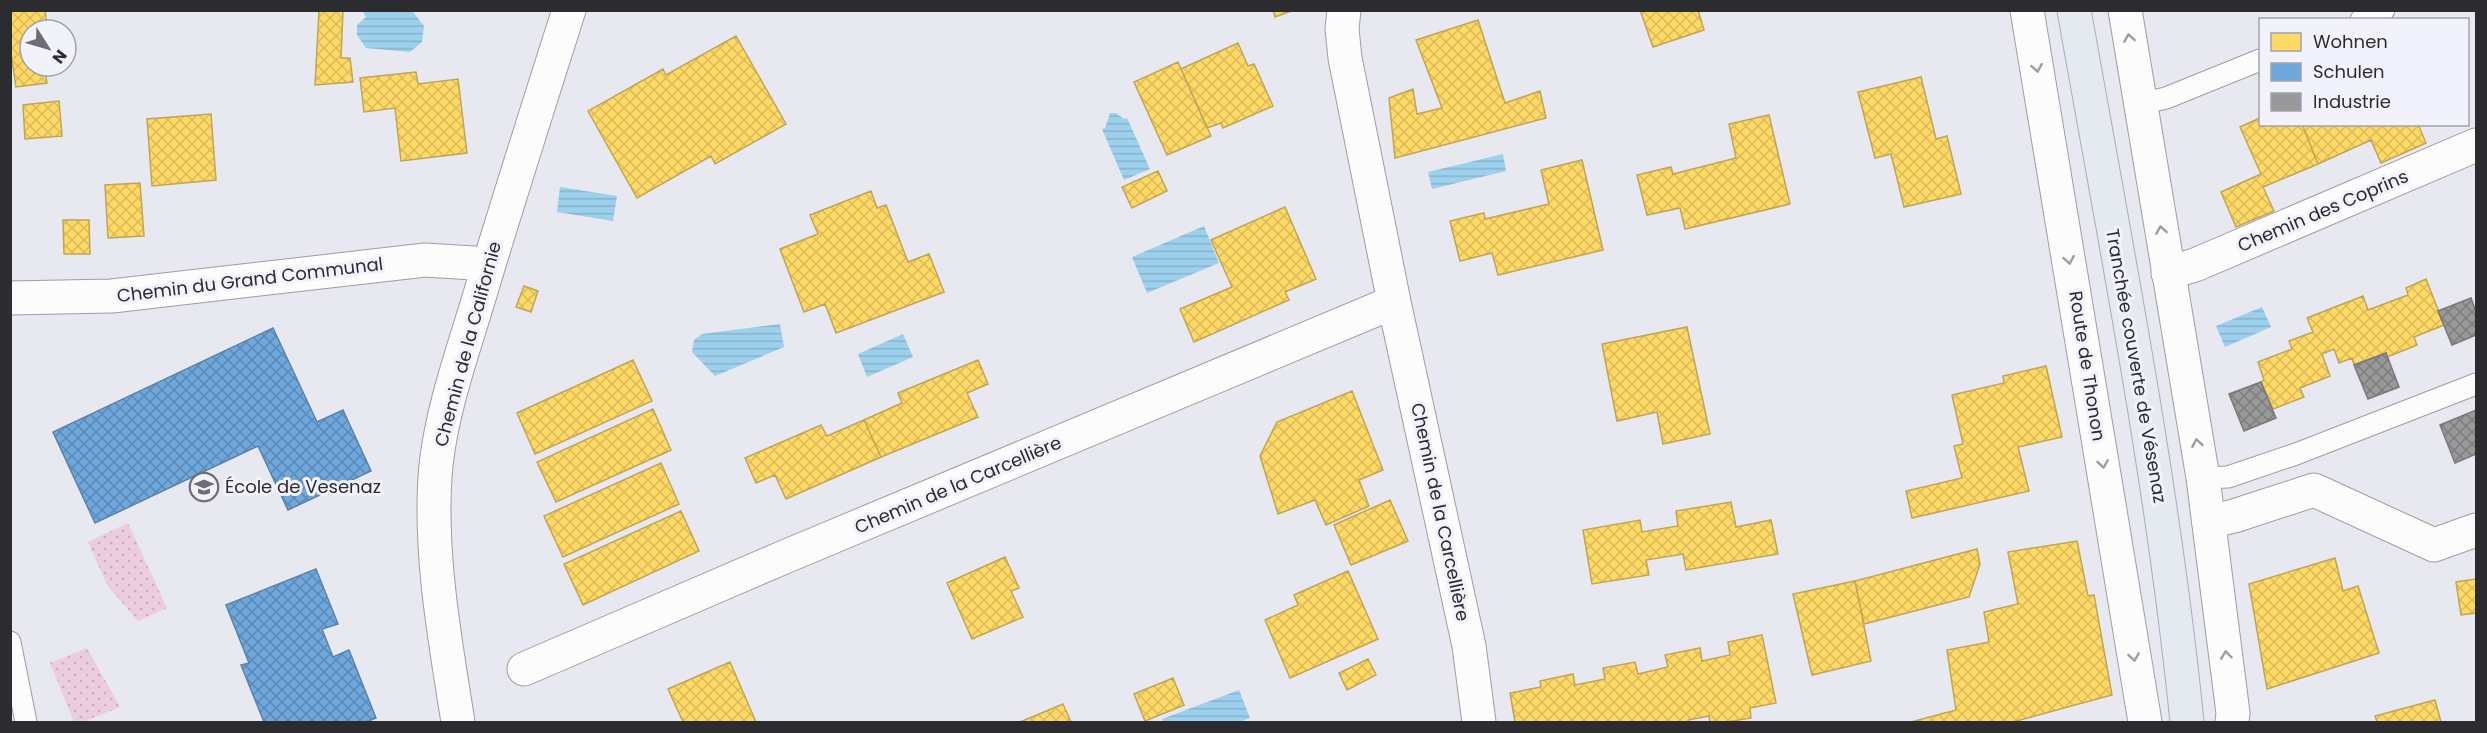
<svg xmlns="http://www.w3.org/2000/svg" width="2487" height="733" viewBox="0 0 2487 733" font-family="Poppins,sans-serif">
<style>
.green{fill:url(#green-dots)}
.water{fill:url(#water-rules)}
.homes{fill:url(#homes-cross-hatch);stroke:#bfa556;stroke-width:1.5}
.schools{fill:url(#schools-cross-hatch);stroke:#5b82a8;stroke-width:1.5}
.industry{fill:url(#industry-cross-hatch);stroke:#78787a;stroke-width:1.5}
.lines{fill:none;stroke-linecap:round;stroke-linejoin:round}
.service-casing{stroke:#9d9da2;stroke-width:23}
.minor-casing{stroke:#9d9da2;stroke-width:35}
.tertiary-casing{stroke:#9d9da2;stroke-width:35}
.primary-casing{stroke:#a6adbb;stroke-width:35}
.service{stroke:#fcfcfd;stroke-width:21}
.minor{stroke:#fcfcfd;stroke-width:33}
.tertiary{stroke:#fcfcfd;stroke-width:33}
.primary{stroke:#e5eaf1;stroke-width:33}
.oneway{stroke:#9e9ea1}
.labels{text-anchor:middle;stroke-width:6;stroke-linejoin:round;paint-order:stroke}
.street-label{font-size:18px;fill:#2b2b30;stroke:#f2f2fd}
.poi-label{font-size:18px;fill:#2b2b30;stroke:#f2f2fd;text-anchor:start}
</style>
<defs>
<pattern id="green-dots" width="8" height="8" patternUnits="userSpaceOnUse" patternTransform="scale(1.5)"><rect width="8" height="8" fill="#eccce1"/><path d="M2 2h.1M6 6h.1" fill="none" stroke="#cbafc1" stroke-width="1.8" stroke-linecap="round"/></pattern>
<pattern id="water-rules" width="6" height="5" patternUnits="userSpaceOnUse" patternTransform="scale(1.5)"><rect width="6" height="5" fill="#9cd0ec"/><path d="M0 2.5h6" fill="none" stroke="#87b3cb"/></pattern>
<pattern id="homes-cross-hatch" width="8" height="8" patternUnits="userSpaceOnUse" patternTransform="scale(1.5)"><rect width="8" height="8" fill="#ffd966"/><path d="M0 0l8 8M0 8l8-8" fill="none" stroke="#dbba59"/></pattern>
<pattern id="schools-cross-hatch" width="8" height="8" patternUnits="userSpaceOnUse" patternTransform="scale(1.5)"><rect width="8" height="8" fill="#6fa8dc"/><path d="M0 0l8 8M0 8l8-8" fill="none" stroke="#5b89b3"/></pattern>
<pattern id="industry-cross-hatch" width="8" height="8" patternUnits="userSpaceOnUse" patternTransform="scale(1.5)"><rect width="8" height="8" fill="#999"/><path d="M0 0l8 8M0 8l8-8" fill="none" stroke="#7d7d7d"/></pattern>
</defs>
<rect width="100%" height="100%" fill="#e8e8f0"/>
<path class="green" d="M 128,523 L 167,608 L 138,621 L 107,585 L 88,542 Z
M 87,648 L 120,707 L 83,722 L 74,722 L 50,663 Z"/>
<path class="water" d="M 363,11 L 412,11 L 424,26 L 422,42 L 410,52 L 366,48 L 357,35 L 357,25 L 366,17 Z
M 1110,113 L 1116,113 L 1124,119 L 1127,118 L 1150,169 L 1124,180 L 1102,129 L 1105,128 Z
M 1503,154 L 1506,171 L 1432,189 L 1428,172 Z
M 560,187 L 617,196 L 613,221 L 557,212 Z
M 1204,226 L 1219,263 L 1147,293 L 1132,257 Z
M 2262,307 L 2271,327 L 2225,347 L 2216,326 Z
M 780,324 L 784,347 L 715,376 L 692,352 L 694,340 L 702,334 Z
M 903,334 L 913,357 L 867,377 L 858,354 Z
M 1239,690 L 1250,718 L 1239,722 L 1164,722 L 1162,719 Z"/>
<path class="homes" d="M 10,10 L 45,10 L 47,27 L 30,30 L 30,66 L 44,66 L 47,83 L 16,87 L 10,47 Z
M 343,10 L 341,58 L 350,58 L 353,82 L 315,85 L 319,11 Z
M 1273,10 L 1294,10 L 1275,17 Z
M 1640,10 L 1698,10 L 1704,30 L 1653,47 Z
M 1478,20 L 1505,103 L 1540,91 L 1546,118 L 1395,158 L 1389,98 L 1413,89 L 1417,114 L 1442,108 L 1416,40 Z
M 736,36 L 786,124 L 715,164 L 711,156 L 637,198 L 588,111 L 663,69 L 666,75 Z
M 1238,43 L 1248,66 L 1254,64 L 1273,106 L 1223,128 L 1221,123 L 1207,128 L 1181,69 Z
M 1178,62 L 1211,136 L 1167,155 L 1134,82 Z
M 416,72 L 418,84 L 458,79 L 467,153 L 401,161 L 395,108 L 364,112 L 360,78 Z
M 1921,77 L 1936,139 L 1947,136 L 1961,194 L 1904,207 L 1891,154 L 1875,158 L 1858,92 Z
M 59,101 L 62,136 L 25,139 L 23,105 Z
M 211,114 L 216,180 L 152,186 L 147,119 Z
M 1769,115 L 1790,204 L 1685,229 L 1680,208 L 1647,215 L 1637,175 L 1671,167 L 1673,174 L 1736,158 L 1729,124 Z
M 2260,118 L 2260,124 L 2302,124 L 2318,164 L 2263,187 L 2274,211 L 2236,227 L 2221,192 L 2261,174 L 2240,127 Z
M 2302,124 L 2418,124 L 2426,143 L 2381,163 L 2371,140 L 2318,164 Z
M 1582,160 L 1603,250 L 1498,275 L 1492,253 L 1460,261 L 1450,221 L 1484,213 L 1485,219 L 1549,204 L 1541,170 Z
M 1158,171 L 1167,191 L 1132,208 L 1122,187 Z
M 140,183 L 144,236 L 108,238 L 105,185 Z
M 871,191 L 877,208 L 886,205 L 908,262 L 929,254 L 944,292 L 836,333 L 825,304 L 804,312 L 780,249 L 818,234 L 810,215 Z
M 1285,207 L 1316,279 L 1285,292 L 1289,300 L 1194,342 L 1180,309 L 1232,287 L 1211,240 Z
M 63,220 L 89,220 L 90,254 L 64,254 Z
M 2426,279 L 2444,325 L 2414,337 L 2417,345 L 2387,357 L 2386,353 L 2354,365 L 2352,358 L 2339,363 L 2334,349 L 2322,354 L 2330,376 L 2300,388 L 2304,397 L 2273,409 L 2261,382 L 2264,380 L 2258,362 L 2292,349 L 2289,341 L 2313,332 L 2307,318 L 2363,296 L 2368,310 L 2408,295 L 2406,288 Z
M 524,286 L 538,291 L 531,312 L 516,307 Z
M 1687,327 L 1710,434 L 1663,444 L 1657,412 L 1617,421 L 1602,344 Z
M 633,360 L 652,401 L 535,454 L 517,413 Z
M 978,360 L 988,384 L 967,393 L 978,417 L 881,457 L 864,420 L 902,403 L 898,393 Z
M 2046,366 L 2062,437 L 2018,447 L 2029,491 L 1912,518 L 1906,491 L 1962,478 L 1954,446 L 1963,444 L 1952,395 L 2004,383 L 2003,376 Z
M 1352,391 L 1383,470 L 1359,480 L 1369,506 L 1326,525 L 1315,500 L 1278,514 L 1260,456 L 1277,422 Z
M 653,409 L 671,450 L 556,502 L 537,462 Z
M 864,420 L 881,457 L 786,499 L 775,475 L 756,483 L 745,458 L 821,425 L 827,436 Z
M 661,463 L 679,504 L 563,557 L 544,516 Z
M 1390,500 L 1408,541 L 1351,565 L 1334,525 Z
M 1731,502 L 1736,527 L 1771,520 L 1778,554 L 1686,570 L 1683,554 L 1646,560 L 1649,575 L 1592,584 L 1583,530 L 1640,520 L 1642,532 L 1678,526 L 1676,511 Z
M 681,511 L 699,551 L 583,605 L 564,564 Z
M 2077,541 L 2088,596 L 2094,595 L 2112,695 L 2013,722 L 1911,722 L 1956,710 L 1947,650 L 1989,642 L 1984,612 L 2018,604 L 2008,552 Z
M 1977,549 L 1980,564 L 1969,597 L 1864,624 L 1855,581 Z
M 1005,557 L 1019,588 L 1011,591 L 1023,617 L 972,639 L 947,583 Z
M 2335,558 L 2343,591 L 2358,586 L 2379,653 L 2267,689 L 2249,584 Z
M 1348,571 L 1378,639 L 1290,678 L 1265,620 L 1298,605 L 1294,595 Z
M 2476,579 L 2476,613 L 2461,615 L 2456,582 Z
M 1855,581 L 1871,661 L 1812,675 L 1793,594 Z
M 1762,635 L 1776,703 L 1750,708 L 1751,718 L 1727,722 L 1710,722 L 1709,716 L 1688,720 L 1688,722 L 1515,722 L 1510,693 L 1541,687 L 1540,681 L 1573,674 L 1575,685 L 1605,679 L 1603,668 L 1635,662 L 1638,674 L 1668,667 L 1665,655 L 1700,648 L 1702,661 L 1730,655 L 1728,642 Z
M 1368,659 L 1376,675 L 1347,690 L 1339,673 Z
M 730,662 L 756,722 L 683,722 L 668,689 Z
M 1173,678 L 1184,705 L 1145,721 L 1134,694 Z
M 2435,700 L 2441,722 L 2377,722 L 2375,716 Z
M 1063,704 L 1071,722 L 1020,722 Z"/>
<path class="schools" d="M 273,328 L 317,422 L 343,410 L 371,471 L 288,510 L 258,446 L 95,523 L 53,432 Z
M 316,569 L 338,624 L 322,629 L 333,657 L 349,650 L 376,718 L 366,722 L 264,722 L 241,665 L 249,663 L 226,605 Z"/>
<path class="industry" d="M 2471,298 L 2476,312 L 2476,335 L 2452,345 L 2438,311 Z
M 2386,353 L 2399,387 L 2368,399 L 2354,365 Z
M 2261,382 L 2276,418 L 2244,431 L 2229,394 Z
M 2476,410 L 2476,454 L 2455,463 L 2440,425 Z"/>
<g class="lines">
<g class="service-casing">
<path id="service" d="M 2361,20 L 2384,10
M 2140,104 L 2166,98 L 2260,60
M 2203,478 L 2228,477 L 2296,454 L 2476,384
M 10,642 L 26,722"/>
</g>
<g class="minor-casing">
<path id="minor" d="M 1344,10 L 1342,29 L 1345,58 L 1394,302 L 1469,646 L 1479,722
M 2168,273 L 2195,265 L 2476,145
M 10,298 L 112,296 L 425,260 L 489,264
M 2209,522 L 2234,516 L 2314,490 L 2434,545 L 2476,530
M 524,669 L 782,558 L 1394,302
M 458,722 C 445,640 428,548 436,465 C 442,410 462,354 478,301 C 507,204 538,107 569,10"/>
</g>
<g class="tertiary-casing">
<path id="tertiary" d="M 2027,10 L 2145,722
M 2125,10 L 2203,478 L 2233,713 L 2232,722"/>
</g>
<g class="primary-casing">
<path id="primary" d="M 2074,10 C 2116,247 2163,483 2187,722"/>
</g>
<use href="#service" class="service"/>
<use href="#minor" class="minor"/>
<use href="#tertiary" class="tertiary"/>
<use href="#primary" class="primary"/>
</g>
<defs><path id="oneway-chevron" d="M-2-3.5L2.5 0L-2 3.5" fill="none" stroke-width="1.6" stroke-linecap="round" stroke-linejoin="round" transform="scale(1.5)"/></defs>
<g class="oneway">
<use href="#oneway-chevron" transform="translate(2129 38) rotate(-99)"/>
<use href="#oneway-chevron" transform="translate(2037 68) rotate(80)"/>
<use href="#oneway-chevron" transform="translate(2161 230) rotate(-99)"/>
<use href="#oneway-chevron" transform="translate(2069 260) rotate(80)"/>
<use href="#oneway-chevron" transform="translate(2197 443) rotate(-100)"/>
<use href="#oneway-chevron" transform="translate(2103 464) rotate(81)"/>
<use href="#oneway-chevron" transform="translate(2226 655) rotate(-97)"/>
<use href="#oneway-chevron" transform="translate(2134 657) rotate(81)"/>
</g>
<defs>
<g id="school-ring" transform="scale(1.5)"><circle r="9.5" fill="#f2f2fd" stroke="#6d6d73" stroke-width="1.5"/><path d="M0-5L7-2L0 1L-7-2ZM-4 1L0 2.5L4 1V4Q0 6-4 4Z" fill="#6d6d73"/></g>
</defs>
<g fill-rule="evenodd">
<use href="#school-ring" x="204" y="487"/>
</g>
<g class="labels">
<g class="street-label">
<text transform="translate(2323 211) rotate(-23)" y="6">Chemin des Coprins</text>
<text transform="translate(250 280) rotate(-7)" y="6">Chemin du Grand Communal</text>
<text transform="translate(468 344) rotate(-75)" y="6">Chemin de la Californie</text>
<text transform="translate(2087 366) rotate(81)" y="6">Route de Thonon</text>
<text transform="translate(2136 366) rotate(80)" y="6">Tranchée couverte de Vésenaz</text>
<text transform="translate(958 485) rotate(-23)" y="6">Chemin de la Carcellière</text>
<text transform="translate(1440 512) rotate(78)" y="6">Chemin de la Carcellière</text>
</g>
<g class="poi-label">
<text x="225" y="493">École de Vesenaz</text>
</g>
</g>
<rect width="2487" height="733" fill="none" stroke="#2b2b30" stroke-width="24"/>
<rect x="2259" y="18" width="210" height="108" fill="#f2f2fd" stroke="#a2a2ab" stroke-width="1.5"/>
<rect x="2271" y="33" width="30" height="18" fill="#ffd966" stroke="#a2a2ab" stroke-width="1.5"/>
<text x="2313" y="48" font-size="18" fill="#2b2b30">Wohnen</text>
<rect x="2271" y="63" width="30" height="18" fill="#6fa8dc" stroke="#a2a2ab" stroke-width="1.5"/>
<text x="2313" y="78" font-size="18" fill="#2b2b30">Schulen</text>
<rect x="2271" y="93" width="30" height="18" fill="#999999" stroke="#a2a2ab" stroke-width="1.5"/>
<text x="2313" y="108" font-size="18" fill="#2b2b30">Industrie</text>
<g transform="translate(48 48) rotate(127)"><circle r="28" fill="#f2f2fd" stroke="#a2a2ab" stroke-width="1.5"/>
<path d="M0-4.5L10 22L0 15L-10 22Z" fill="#6d6d73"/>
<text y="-9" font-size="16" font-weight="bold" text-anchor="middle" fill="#2b2b30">N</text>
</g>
</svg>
